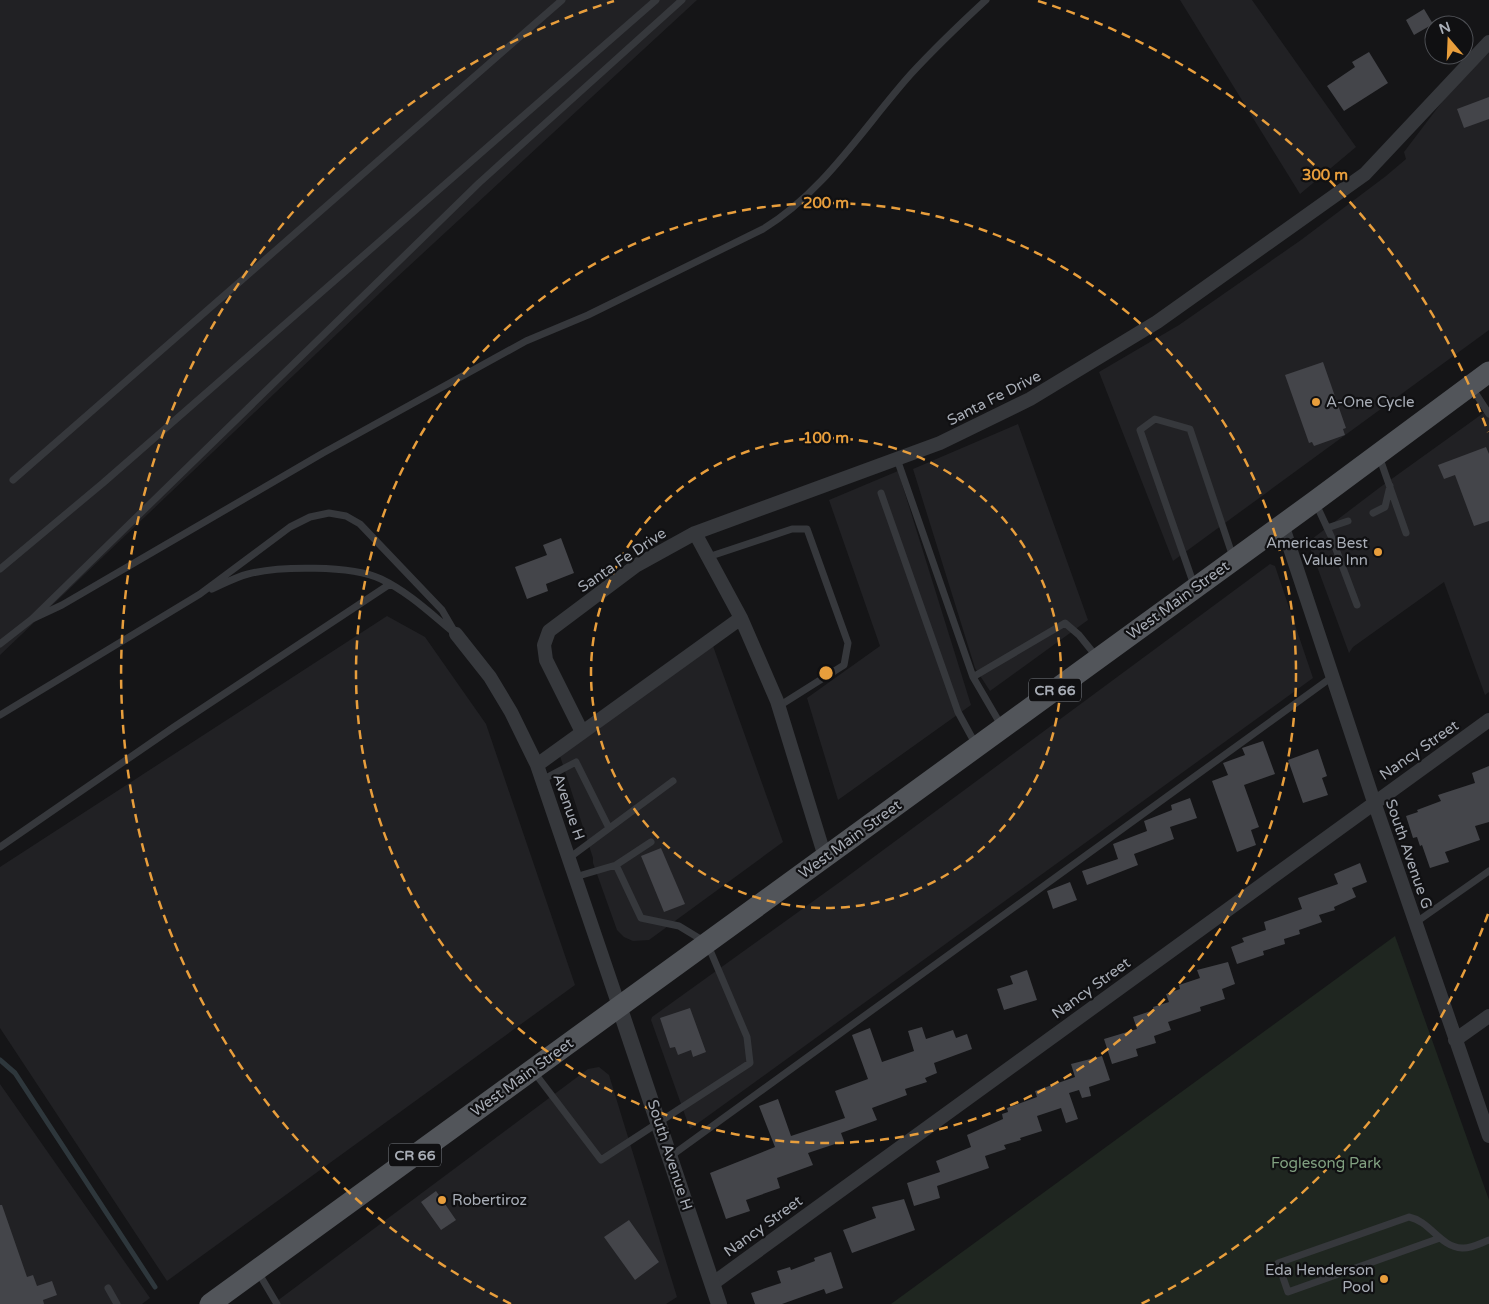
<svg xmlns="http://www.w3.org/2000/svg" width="1489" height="1304" viewBox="0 0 1489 1304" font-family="'Varela Round',sans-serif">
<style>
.built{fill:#212124}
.green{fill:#1f2620}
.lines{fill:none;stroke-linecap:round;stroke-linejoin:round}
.stream{stroke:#2e373c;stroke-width:5}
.building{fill:#44454a}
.service{stroke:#36383c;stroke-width:7}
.minor{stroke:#36383c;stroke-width:14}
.tertiary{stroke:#36383c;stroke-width:16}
.primary{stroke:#52555a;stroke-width:21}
.ring{fill:none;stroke:#e89e3c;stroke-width:2.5;stroke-dasharray:9 6}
.poi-dot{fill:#e89e3c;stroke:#101012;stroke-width:2}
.labels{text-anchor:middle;stroke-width:4.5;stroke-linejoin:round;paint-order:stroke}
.shield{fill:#101012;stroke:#7a7e85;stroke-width:1}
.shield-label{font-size:14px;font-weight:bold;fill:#a8adb6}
.street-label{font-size:15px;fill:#a8adb6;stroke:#101012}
.poi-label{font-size:15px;fill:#a8adb6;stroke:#101012;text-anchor:start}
.park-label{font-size:15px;fill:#81a080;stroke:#101012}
.centre{fill:#e89e3c;stroke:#101012;stroke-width:2.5}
.ring-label{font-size:15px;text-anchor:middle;font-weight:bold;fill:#e89e3c;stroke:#101012;stroke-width:4.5;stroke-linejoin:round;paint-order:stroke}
</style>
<rect width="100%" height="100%" fill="#151517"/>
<path class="built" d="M 0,0 L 697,0 L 382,291 L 0,655 Z
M 1180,0 L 1252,0 L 1356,147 L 1300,194 Z
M 1489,40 L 1489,330 L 1173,561 L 1099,372 L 1179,325 L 1301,240 L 1386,176 L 1406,159 L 1404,152 Z
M 1489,409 L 1489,692 L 1485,695 L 1444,582 L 1353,647 L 1349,653 L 1308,542 L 1379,488 Z
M 1018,424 L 1088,620 L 990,691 L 975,668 L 913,469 Z
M 898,471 L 971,705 L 838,800 L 807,698 L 880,646 L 829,500 Z
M 1270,564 L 1275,566 L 1313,678 L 690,1129 L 651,1020 L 652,1017 L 844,879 Z
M 387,616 L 425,637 L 486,724 L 575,985 L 167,1281 L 0,1028 L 0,867 Z
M 713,646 L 783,842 L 649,940 L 633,941 L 624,937 L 617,930 L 593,863 L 593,858 L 560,756 Z
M 599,1067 L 609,1075 L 677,1297 L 666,1304 L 273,1304 L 588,1069 Z
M 0,1084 L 150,1298 L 142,1304 L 0,1304 Z"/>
<path class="green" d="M 1395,936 L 1489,1200 L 1489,1304 L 891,1304 Z"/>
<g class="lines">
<path class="stream" d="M 0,1060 L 15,1073 L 155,1287"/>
</g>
<path class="building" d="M 1424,9 L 1433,24 L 1414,35 L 1406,20 Z
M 1369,52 L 1388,83 L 1344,111 L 1327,86 L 1355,67 L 1352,62 Z
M 1489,97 L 1489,119 L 1464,128 L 1457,109 Z
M 1323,362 L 1346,428 L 1343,429 L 1345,435 L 1314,446 L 1312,442 L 1309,443 L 1285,375 Z
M 1486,447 L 1489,454 L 1489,521 L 1474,526 L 1455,475 L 1444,479 L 1438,465 Z
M 561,538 L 574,573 L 546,584 L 548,591 L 527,599 L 515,567 L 547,555 L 543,545 Z
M 1263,741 L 1275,774 L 1244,785 L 1259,827 L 1251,830 L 1256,845 L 1237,852 L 1212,781 L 1228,775 L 1223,763 L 1245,755 L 1242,748 Z
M 1318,749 L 1327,776 L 1322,778 L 1328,795 L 1303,803 L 1288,760 Z
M 1489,766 L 1489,822 L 1475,826 L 1480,840 L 1445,852 L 1449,862 L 1430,868 L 1422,845 L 1420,846 L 1417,837 L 1413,838 L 1406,816 L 1418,812 L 1417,810 L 1441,801 L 1438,795 L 1475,783 L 1472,773 Z
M 1190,798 L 1197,818 L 1170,827 L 1174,839 L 1134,854 L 1138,865 L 1087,885 L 1082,871 L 1118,859 L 1113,844 L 1147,831 L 1144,821 L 1172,810 L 1171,805 Z
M 661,848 L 685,904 L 664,912 L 641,856 Z
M 1360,863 L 1367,882 L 1352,888 L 1356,897 L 1334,907 L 1335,910 L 1319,915 L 1322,922 L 1299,930 L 1300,934 L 1284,939 L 1285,944 L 1263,951 L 1264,955 L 1237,964 L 1231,947 L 1244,942 L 1242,938 L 1266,930 L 1264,922 L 1302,909 L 1298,898 L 1338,884 L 1334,874 Z
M 1070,882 L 1077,900 L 1053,909 L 1047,891 Z
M 1228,962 L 1235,984 L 1222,989 L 1225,999 L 1200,1007 L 1201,1011 L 1168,1022 L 1171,1030 L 1154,1036 L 1156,1043 L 1136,1049 L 1138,1056 L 1112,1064 L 1104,1039 L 1137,1029 L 1133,1017 L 1154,1010 L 1153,1007 L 1169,1002 L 1166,994 L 1180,989 L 1179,985 L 1200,978 L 1197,970 Z
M 1027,970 L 1037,1000 L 1004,1010 L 997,989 L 1013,984 L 1010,976 Z
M 690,1008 L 706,1052 L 693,1057 L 691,1050 L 678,1055 L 675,1047 L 670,1048 L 660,1018 Z
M 922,1027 L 926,1039 L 953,1030 L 956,1038 L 967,1034 L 972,1049 L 934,1063 L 937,1073 L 925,1078 L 927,1082 L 905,1089 L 907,1095 L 872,1108 L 877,1120 L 841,1133 L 844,1141 L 808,1153 L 813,1165 L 777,1178 L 780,1188 L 746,1200 L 750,1211 L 726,1219 L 710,1173 L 775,1147 L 759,1106 L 778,1099 L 791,1136 L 845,1118 L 835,1091 L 868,1079 L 852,1035 L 870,1028 L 882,1062 L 914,1051 L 908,1031 Z
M 1102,1056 L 1110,1080 L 1089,1087 L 1091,1096 L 1082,1098 L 1079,1090 L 1069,1093 L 1078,1119 L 1066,1123 L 1061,1108 L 1037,1116 L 1042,1131 L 1020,1138 L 1021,1140 L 1004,1145 L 1006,1149 L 985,1156 L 989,1168 L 937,1186 L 940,1198 L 914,1206 L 907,1183 L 940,1172 L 936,1161 L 971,1147 L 967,1135 L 1003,1119 L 1002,1114 L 1008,1112 L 1007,1108 L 1037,1097 L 1035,1091 L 1075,1077 L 1071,1064 Z
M 436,1191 L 456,1220 L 441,1230 L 421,1202 Z
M 904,1199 L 915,1230 L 852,1253 L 843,1230 L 876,1218 L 872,1207 Z
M 0,1205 L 2,1205 L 27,1277 L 33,1275 L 37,1286 L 52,1281 L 57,1295 L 43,1300 L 44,1304 L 0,1304 Z
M 629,1220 L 659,1262 L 635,1280 L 604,1237 Z
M 831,1252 L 843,1288 L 826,1294 L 824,1289 L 782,1304 L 755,1304 L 751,1293 L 781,1283 L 777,1271 L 790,1267 L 791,1270 L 815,1261 L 814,1258 Z"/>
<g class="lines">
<path class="service" d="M 1472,388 L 1489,414
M 1379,456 L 1406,533
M 897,459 L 973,677 L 1001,725
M 13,480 L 562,0
M 881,493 L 958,712 L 976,745
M 1316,504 L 1331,536 L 1357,605
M 1373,513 L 1385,507 L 1390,486
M 1327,528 L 1348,521
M 708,557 L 792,529 L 807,529 L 848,643 L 844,665 L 779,706
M 0,569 L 103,483 L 656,0
M 1194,585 L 1140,430 L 1155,419 L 1190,429 L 1233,557
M 212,589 C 223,584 236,577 248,574 C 278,566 352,565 381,579 C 408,592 429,612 452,631
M 32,619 L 62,605 L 323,453 L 526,341 L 588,315 L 763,229 C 824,192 863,128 910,75 C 934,49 960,24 986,0
M 0,644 L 32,619 L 479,183 L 682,0
M 973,677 L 1065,623 L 1079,635 L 1096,656
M 0,715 L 200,594 L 290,527 L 310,517 L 329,513 L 346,516 L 360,524 L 442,610 L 456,634
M 542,780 L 576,762 L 609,828
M 0,847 L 174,727 L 390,584
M 569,858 L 673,781
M 575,877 L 616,865 L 651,842
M 1415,923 L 1489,871
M 534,1072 L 601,1160 L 750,1063 L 747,1037 L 707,943 L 679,926 L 641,918 L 616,865
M 671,1156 L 1332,677
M 1440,1238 L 1288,1292 L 1278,1263 L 1409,1217 C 1430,1221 1440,1247 1462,1248 C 1470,1249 1481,1243 1489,1240
M 258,1272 L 277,1304
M 108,1288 L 117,1304"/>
<path class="minor" d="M 1282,524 L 1374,802 L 1489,1136
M 695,533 L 741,618 L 777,701 L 825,857
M 456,634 L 490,677 L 511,712 L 537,765 L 619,1006
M 582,732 L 546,660 L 544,645 L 549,631 L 637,565 L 695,533 L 940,443 L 1030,399 L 1157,322 L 1365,174 L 1489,42
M 537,765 L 741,618
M 1455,1040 L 1489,1016
M 712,1284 L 1489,720"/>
<path class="tertiary" d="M 619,1006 L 719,1304"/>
<path class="primary" d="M 210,1304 L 1315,501 L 1489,372"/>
</g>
<g class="ring">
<circle cx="826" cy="673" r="235"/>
<circle cx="826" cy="673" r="470"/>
<path d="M1488 914A705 705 0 0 1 1141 1304M511 1304A705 705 0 0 1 614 1M1038 1A705 705 0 0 1 1488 432"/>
</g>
<g class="poi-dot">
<circle cx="1316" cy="402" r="5"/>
<circle cx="1378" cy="552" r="5"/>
<circle cx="442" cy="1200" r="5"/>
<circle cx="1384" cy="1279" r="5"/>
</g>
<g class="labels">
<g class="shield">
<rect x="1029" y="678.5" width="52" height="23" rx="4"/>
<rect x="389" y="1143.5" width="52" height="23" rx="4"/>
</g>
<g class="shield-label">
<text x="1055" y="695">CR 66</text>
<text x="415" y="1160">CR 66</text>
</g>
<g class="street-label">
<text transform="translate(994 398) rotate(-27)" y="5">Santa Fe Drive</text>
<text transform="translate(622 560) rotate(-34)" y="5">Santa Fe Drive</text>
<text transform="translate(1178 600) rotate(-36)" y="5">West Main Street</text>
<text transform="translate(1419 750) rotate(-35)" y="5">Nancy Street</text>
<text transform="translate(569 807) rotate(71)" y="5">Avenue H</text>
<text transform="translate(850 839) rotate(-36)" y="5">West Main Street</text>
<text transform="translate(1409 854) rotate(71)" y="5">South Avenue G</text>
<text transform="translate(1091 988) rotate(-36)" y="5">Nancy Street</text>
<text transform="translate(522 1077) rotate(-36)" y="5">West Main Street</text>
<text transform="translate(670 1155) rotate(72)" y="5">South Avenue H</text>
<text transform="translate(763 1226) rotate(-36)" y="5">Nancy Street</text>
</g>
<g class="poi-label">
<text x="1326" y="407">A-One Cycle</text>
<text x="1368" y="548" text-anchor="end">Americas Best<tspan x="1368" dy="17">Value Inn</tspan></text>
<text x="452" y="1205">Robertiroz</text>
<text x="1374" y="1275" text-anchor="end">Eda Henderson<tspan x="1374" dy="17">Pool</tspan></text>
</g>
<g class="park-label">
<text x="1326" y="1168">Foglesong Park</text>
</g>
</g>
<circle cx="826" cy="673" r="8" class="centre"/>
<g class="ring-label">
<text x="1325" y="180">300 m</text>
<text x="826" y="208">200 m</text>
<text x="826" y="443">100 m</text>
</g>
<g transform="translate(1449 40) rotate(341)"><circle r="24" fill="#101012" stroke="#4d4f54"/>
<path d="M0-4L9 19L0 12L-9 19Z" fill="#e89e3c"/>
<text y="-8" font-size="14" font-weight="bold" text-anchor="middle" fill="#a8adb6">N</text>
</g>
</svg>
